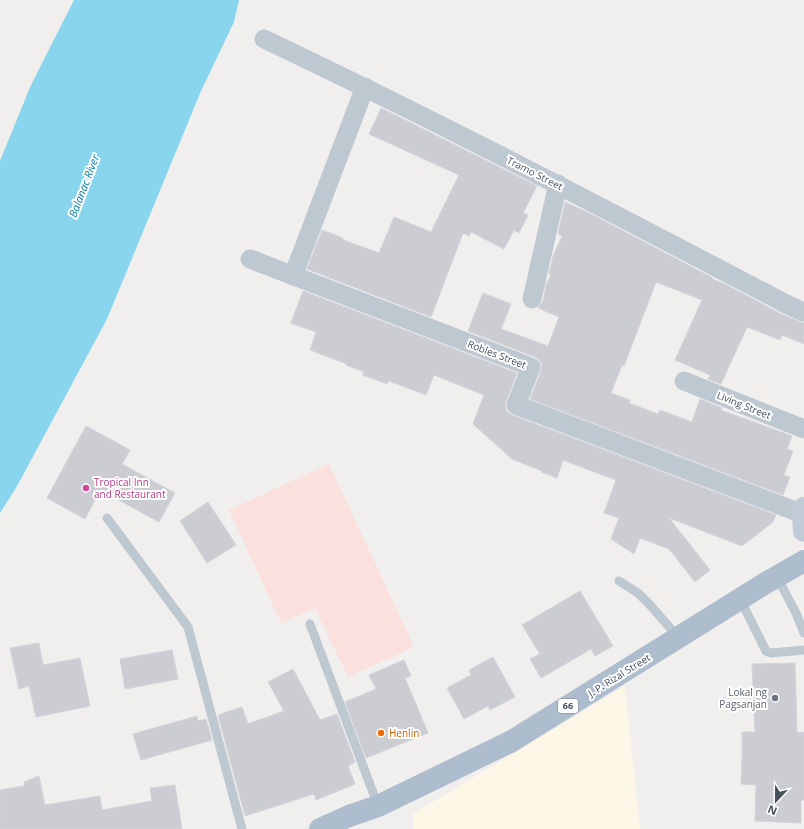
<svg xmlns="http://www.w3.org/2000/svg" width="804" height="829" viewBox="0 0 804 829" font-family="'Open Sans',sans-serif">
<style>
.commercial{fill:#fcf7e7}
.medical{fill:#fbe1de}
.water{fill:#88d5ed}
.building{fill:#cbcdd3;stroke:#d2d4da}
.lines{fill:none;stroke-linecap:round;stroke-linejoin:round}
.lane{stroke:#bec8d1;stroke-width:9}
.street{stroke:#bec8d1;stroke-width:19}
.secondary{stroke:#c0cbd7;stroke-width:22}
.primary{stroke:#adbdce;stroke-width:22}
.hotel-dot{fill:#d1479c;stroke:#fff;stroke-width:1.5}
.worship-dot{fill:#6b7280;stroke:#fff;stroke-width:1.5}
.food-dot{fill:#e8710a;stroke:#fff;stroke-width:1.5}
.labels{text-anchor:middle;stroke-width:4;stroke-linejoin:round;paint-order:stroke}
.shield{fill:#fff;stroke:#7e858d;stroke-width:1}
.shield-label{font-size:9px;font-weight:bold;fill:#46515c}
.street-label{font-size:10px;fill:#46515c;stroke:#fff}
.hotel-label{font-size:10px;fill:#b23c85;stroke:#fff;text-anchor:start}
.worship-label{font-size:10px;fill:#5b616d;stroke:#fff;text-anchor:end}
.food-label{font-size:10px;fill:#c56008;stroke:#fff;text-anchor:start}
.water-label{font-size:11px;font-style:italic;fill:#0a7ea3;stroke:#fff}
</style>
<rect width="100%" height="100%" fill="#f1eeee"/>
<path class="commercial" d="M 625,686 L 640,829 L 414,829 L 413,814 Z"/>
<path class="medical" d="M 329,464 L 414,647 L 348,677 L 315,608 L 281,623 L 229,510 Z"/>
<path class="water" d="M 74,0 L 239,0 L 234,22 L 201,91 L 107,319 L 16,488 L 0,513 L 0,161 L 31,85 Z"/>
<path class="building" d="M 381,108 L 537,186 L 523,213 L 528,215 L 519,233 L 514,230 L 504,249 L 471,232 L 469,236 L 463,233 L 431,317 L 307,269 L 322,230 L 343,238 L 343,240 L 379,253 L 394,217 L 431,232 L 459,175 L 369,134 Z
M 565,202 L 591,214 L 713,278 L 712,279 L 725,284 L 783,315 L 804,323 L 804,344 L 782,335 L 780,340 L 747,327 L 721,384 L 708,379 L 710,375 L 675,360 L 702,300 L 656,282 L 624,366 L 622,365 L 611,393 L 630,400 L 629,403 L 658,414 L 660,410 L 692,422 L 700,399 L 722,408 L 721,410 L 792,436 L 787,449 L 793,451 L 784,475 L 790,477 L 783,495 L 530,399 L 541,371 L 542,365 L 539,360 L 535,357 L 468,331 L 483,293 L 511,304 L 501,329 L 548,346 L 559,317 L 538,308 L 543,301 L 546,285 L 551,275 L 549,274 L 553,256 L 562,236 L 558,234 Z
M 303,291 L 517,373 L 506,401 L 505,406 L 507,412 L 512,415 L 776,515 L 773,522 L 742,546 L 669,518 L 710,570 L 695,582 L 669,549 L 640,538 L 634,554 L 611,539 L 619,518 L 604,513 L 616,480 L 563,460 L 557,478 L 541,472 L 542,471 L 512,459 L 473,424 L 484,395 L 434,375 L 426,395 L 389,381 L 387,384 L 363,375 L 364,372 L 346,365 L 347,364 L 310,350 L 316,332 L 291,323 Z
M 86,426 L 130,450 L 122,464 L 175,493 L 159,522 L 100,490 L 85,519 L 47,498 Z
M 208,502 L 236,545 L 207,563 L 180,521 Z
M 580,591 L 613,646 L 595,656 L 591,649 L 541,678 L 530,659 L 540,654 L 522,625 Z
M 39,643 L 43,665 L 80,658 L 90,706 L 36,717 L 29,686 L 19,689 L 10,648 Z
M 172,650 L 178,679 L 125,689 L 120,659 Z
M 493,657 L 515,697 L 490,710 L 488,706 L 464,719 L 447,688 L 471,675 L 469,670 Z
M 404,660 L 411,676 L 405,678 L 428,733 L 366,758 L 345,702 L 376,689 L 369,675 Z
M 795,663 L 797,733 L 804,732 L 804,800 L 801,800 L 801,823 L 755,821 L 756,785 L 741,784 L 742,756 L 742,732 L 755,732 L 752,664 Z
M 293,669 L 320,720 L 337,714 L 355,762 L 348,766 L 355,784 L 316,800 L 314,794 L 245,816 L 218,715 L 242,707 L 248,724 L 284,711 L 268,682 Z
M 197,716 L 198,721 L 206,719 L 212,740 L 141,760 L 133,734 Z
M 39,776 L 45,805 L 100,796 L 102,810 L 152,801 L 150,788 L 175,785 L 182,829 L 0,829 L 0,790 L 24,786 L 24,782 Z"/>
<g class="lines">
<path class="lane" d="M 107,518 L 188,627 L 242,829
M 777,577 L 796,613 L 804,633
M 619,581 L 638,593 L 650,605 L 678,637
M 740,599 L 766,651 L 771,653 L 804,650
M 310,624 L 378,806"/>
<path class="street" d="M 264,39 C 441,123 615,214 788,305 L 804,312
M 250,259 L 531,367 L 516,405 L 803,514
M 293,276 L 365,87
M 532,299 L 558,184
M 684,381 L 804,429"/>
<path class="secondary" d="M 804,508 L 803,514 L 804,531"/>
<path class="primary" d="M 320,829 L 349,816 L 378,806 L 512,741 L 764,584 L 804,561"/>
</g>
<circle class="hotel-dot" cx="86" cy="488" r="4"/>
<circle class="worship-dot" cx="775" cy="698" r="4"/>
<circle class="food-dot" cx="381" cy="733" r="4"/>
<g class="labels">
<rect class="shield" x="558" y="699" width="20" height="14" rx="3"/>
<g class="shield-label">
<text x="568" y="709">66</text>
</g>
<g class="street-label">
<text transform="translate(535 173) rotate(27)" y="4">Tramo Street</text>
<text transform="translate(497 354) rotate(21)" y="4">Robles Street</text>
<text transform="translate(744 405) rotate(22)" y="4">Living Street</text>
<text transform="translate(619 675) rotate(-32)" y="4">J. P. Rizal Street</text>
</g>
<g class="hotel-label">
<text x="94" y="486">Tropical Inn<tspan x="94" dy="12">and Restaurant</tspan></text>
</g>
<g class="worship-label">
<text x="767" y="696">Lokal ng<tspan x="767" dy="12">Pagsanjan</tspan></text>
</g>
<g class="food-label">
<text x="389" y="737">Henlin</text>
</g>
<g class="water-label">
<text transform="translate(84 186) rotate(-69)" y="4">Balanac River</text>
</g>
</g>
<g transform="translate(776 801) rotate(202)" stroke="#ffffff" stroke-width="3" paint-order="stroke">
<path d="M0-3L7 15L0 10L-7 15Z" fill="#46515c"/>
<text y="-6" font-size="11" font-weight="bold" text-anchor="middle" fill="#46515c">N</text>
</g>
</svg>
